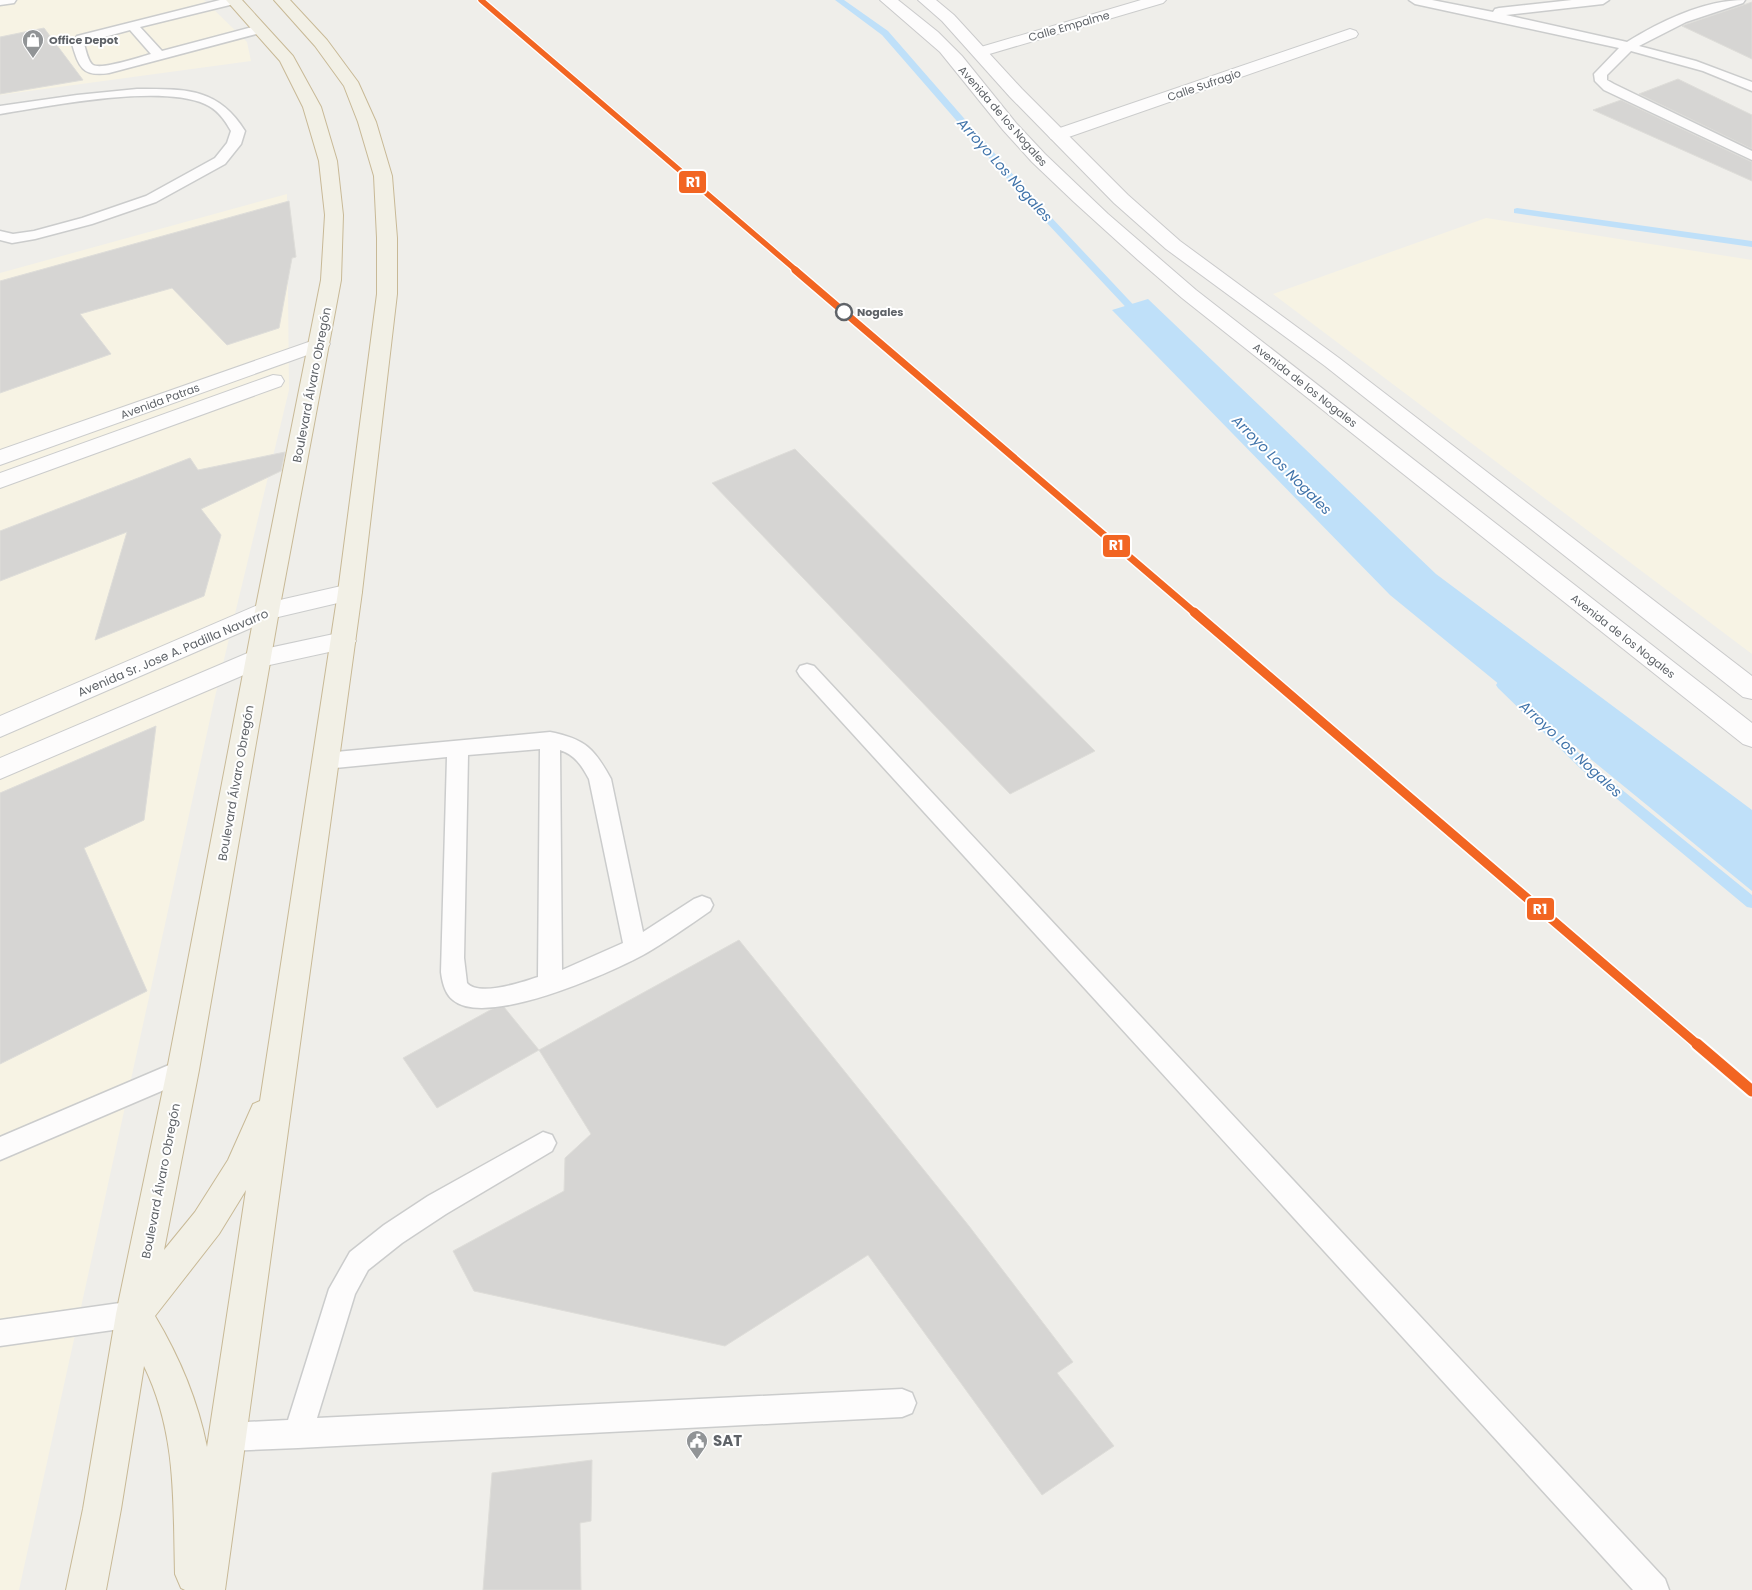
<svg xmlns="http://www.w3.org/2000/svg" width="1752" height="1590" viewBox="0 0 1752 1590" font-family="Poppins,sans-serif">
<style>
.commercial{fill:#f7f3e4}
.water{fill:#bfe0f9}
.lines{fill:none;stroke-linecap:round;stroke-linejoin:round}
.stream{fill:#bfe0f9;fill-rule:evenodd}
.building{fill:#d6d5d3;stroke:#deddd9}
.service-casing{stroke:#cbcccc;stroke-width:3}
.minor-casing{stroke:#cbcccc;stroke-width:2}
.secondary-casing{stroke:#cacacb;stroke-width:2}
.trunk-casing{stroke:#c8b996;stroke-width:2}
.service{fill:#fdfcfc;fill-rule:evenodd}
.minor{fill:#fdfcfc;fill-rule:evenodd}
.secondary{fill:#fdfcfc;fill-rule:evenodd}
.trunk{fill:#f2f0e6;fill-rule:evenodd}
.rail-1-far3-casing{stroke:#fff;stroke-width:8}
.rail-1-far2-casing{stroke:#fff;stroke-width:10}
.rail-1-far1-casing{stroke:#fff;stroke-width:12}
.rail-1-casing{stroke:#fff;stroke-width:15}
.rail-1-far3{stroke:#f26522;stroke-width:5.5}
.rail-1-far2{stroke:#f26522;stroke-width:7}
.rail-1-far1{stroke:#f26522;stroke-width:9}
.rail-1{stroke:#f26522;stroke-width:11}
.stop-dot{fill:#fff;stroke:#5f6368;stroke-width:2.5}
.labels{text-anchor:middle;stroke-width:4;stroke-linejoin:round;paint-order:stroke}
.far-street-label{font-size:11px;fill:#5f6368;stroke:#fff}
.far-poi-label{font-size:11px;font-weight:bold;fill:#5f6368;stroke:#fff;text-anchor:start}
.far-stop-label{font-size:11px;font-weight:bold;fill:#5f6368;stroke:#fff;text-anchor:start}
.street-label{font-size:12px;fill:#5f6368;stroke:#fff}
.water-label{font-size:14px;font-style:italic;fill:#4174aa;stroke:#fff}
.near-poi-label{font-size:15px;font-weight:bold;fill:#5f6368;stroke:#fff;text-anchor:start}
.line-badge{stroke:#fff;stroke-width:2}
.badge-label{font-size:14px;text-anchor:middle;font-weight:bold;fill:#fff}
</style>
<rect width="100%" height="100%" fill="#efeeea"/>
<path class="commercial" d="M 0,0 L 204,0 L 247,42 L 251,61 L 0,95 Z
M 287,194 L 289,390 L 214,701 L 19,1590 L 0,1590 L 0,273 Z
M 1486,218 L 1752,260 L 1752,654 L 1273,294 Z"/>
<path class="water" d="M 1148,299 L 1436,574 L 1752,810 L 1752,891 L 1390,595 L 1112,310 Z"/>
<g class="lines">
<path class="stream" d="M 835,0 L 844,0 L 888,31 L 1036,201 L 1142,314 L 1142,318 L 1136,318 L 1030,205 L 882,35 Z
M 1517,208 L 1752,241 L 1752,247 L 1514,213 L 1514,209 Z
M 1502,681 L 1506,682 L 1589,763 L 1752,895 L 1752,908 L 1747,907 L 1581,769 L 1498,688 L 1496,685 L 1498,682 Z"/>
</g>
<path class="building" d="M 1752,2 L 1752,59 L 1682,26 L 1687,24 Z
M 44,28 L 83,80 L 0,94 L 0,37 Z
M 1678,79 L 1752,115 L 1752,149 L 1639,94 Z
M 1621,100 L 1752,162 L 1752,181 L 1593,110 Z
M 289,201 L 296,257 L 292,258 L 279,328 L 227,345 L 172,288 L 80,314 L 111,354 L 0,393 L 0,281 Z
M 795,449 L 1095,751 L 1010,794 L 712,483 Z
M 285,452 L 281,471 L 201,509 L 221,535 L 204,596 L 95,640 L 127,532 L 0,581 L 0,531 L 190,458 L 198,470 Z
M 156,726 L 144,820 L 84,848 L 147,991 L 0,1064 L 0,793 Z
M 739,940 L 969,1226 L 1073,1362 L 1057,1373 L 1114,1446 L 1042,1495 L 868,1255 L 725,1346 L 474,1291 L 453,1251 L 564,1191 L 565,1158 L 591,1134 L 539,1050 Z
M 504,1007 L 539,1050 L 437,1108 L 403,1058 L 492,1009 Z
M 592,1460 L 591,1521 L 580,1523 L 581,1590 L 483,1590 L 492,1473 Z"/>
<g class="lines">
<g class="service-casing">
<path id="service" d="M 0,0 L 16,0 L 14,3 L 0,5 Z
M 220,0 L 240,0 L 238,3 L 140,27 L 162,51 L 260,25 L 266,29 L 264,32 L 109,73 C 82,77 79,67 72,44 L 77,36 ZM 130,30 L 151,54 C 140,57 102,70 93,65 C 88,62 86,50 84,44 L 86,42 Z
M 1409,0 L 1432,0 L 1493,12 L 1495,9 L 1499,8 L 1572,0 L 1609,0 L 1603,4 L 1506,15 L 1627,42 C 1661,21 1704,0 1745,0 L 1743,3 L 1686,22 L 1639,46 L 1696,61 L 1752,82 L 1752,91 L 1703,71 L 1631,51 L 1607,75 L 1607,80 L 1614,84 L 1752,151 L 1752,160 L 1604,90 L 1595,81 L 1594,74 L 1619,48 L 1415,4 Z
M 137,89 C 184,89 218,87 245,131 L 241,144 L 225,164 L 156,202 L 92,224 L 35,239 L 12,243 L 0,240 L 0,231 L 13,234 L 34,231 L 82,218 L 146,196 L 215,158 L 227,143 L 231,131 C 225,120 217,109 205,104 C 159,84 50,106 0,114 L 0,106 L 77,95 Z
M 807,664 L 814,666 L 1665,1579 L 1669,1590 L 1633,1590 L 800,676 L 797,671 L 800,666 Z
M 550,732 C 585,739 594,748 611,779 L 643,932 L 694,899 L 702,896 L 710,899 L 713,905 L 710,911 C 688,926 666,942 643,955 C 608,974 486,1028 453,1000 C 445,994 442,981 441,972 L 447,757 L 325,769 L 318,766 L 315,761 L 318,756 L 325,753 ZM 540,749 L 538,977 C 523,982 479,997 467,983 L 464,958 L 468,755 ZM 560,750 C 575,755 582,766 589,779 L 623,943 L 562,970 Z
M 183,1059 L 192,1062 L 195,1070 L 192,1078 L 0,1160 L 0,1137 Z
M 543,1132 L 552,1135 L 556,1143 L 552,1151 L 446,1214 L 402,1243 L 368,1270 L 355,1294 L 317,1418 L 902,1389 L 912,1393 L 916,1403 L 912,1413 L 902,1417 L 298,1448 L 227,1451 L 217,1447 L 213,1437 L 217,1427 L 227,1423 L 288,1420 L 329,1289 L 350,1252 L 384,1225 L 428,1196 Z
M 134,1301 L 144,1305 L 148,1314 L 144,1323 L 134,1327 L 0,1346 L 0,1320 Z"/>
</g>
<g class="minor-casing">
<path id="minor" d="M 1141,0 L 1166,0 L 1163,3 L 986,55 L 974,55 L 972,52 L 974,49 Z
M 1350,29 L 1356,31 L 1358,34 L 1356,37 L 1063,139 L 1057,140 L 1051,139 L 1048,135 L 1051,131 Z
M 320,338 L 327,340 L 330,344 L 327,348 L 0,465 L 0,450 Z
M 273,375 L 281,376 L 284,381 L 281,386 L 0,488 L 0,473 Z
M 350,584 L 359,586 L 362,592 L 359,598 L 274,618 L 0,737 L 0,716 L 258,605 Z
M 343,632 L 352,635 L 356,641 L 352,647 L 265,666 L 0,779 L 0,758 L 250,652 Z"/>
</g>
<g class="secondary-casing">
<path id="secondary" d="M 880,0 L 898,0 L 938,32 L 962,56 L 1016,123 L 1045,154 L 1108,214 L 1196,290 L 1752,723 L 1752,747 L 1743,744 L 1182,298 L 1138,260 L 1074,202 L 1032,162 L 1003,130 L 940,52 Z
M 918,0 L 936,0 L 954,15 L 1022,89 L 1128,195 L 1180,241 L 1339,358 L 1752,676 L 1752,699 L 1743,697 L 1325,366 L 1166,249 L 1114,203 L 1010,97 L 942,21 Z"/>
</g>
<g class="trunk-casing">
<path id="trunk" d="M 226,0 L 242,0 L 293,56 L 321,107 L 337,161 L 343,215 L 341,280 L 279,611 L 199,1070 L 164,1250 L 195,1212 L 228,1160 L 253,1104 L 260,1101 L 338,592 L 377,294 L 377,238 L 374,176 L 358,122 L 344,86 L 315,46 L 274,0 L 290,0 L 327,40 L 358,82 L 376,122 L 392,176 L 397,238 L 397,294 L 362,592 L 225,1590 L 185,1590 L 181,1588 L 175,1574 C 173,1501 177,1434 144,1366 L 121,1509 L 106,1590 L 66,1590 L 83,1509 L 116,1314 L 167,1070 L 255,611 L 321,280 L 325,215 L 319,161 L 303,107 L 280,61 ZM 246,1190 L 207,1447 C 198,1401 179,1356 155,1316 L 219,1234 Z"/>
</g>
<use href="#service" class="service"/>
<use href="#minor" class="minor"/>
<use href="#secondary" class="secondary"/>
<use href="#trunk" class="trunk"/>
<g class="rail-1-far3-casing">
<path id="rail-1-far3" d="M 481,0 L 797,271"/>
</g>
<g class="rail-1-far2-casing">
<path id="rail-1-far2" d="M 795,270 L 1195,613"/>
</g>
<g class="rail-1-far1-casing">
<path id="rail-1-far1" d="M 1194,612 L 1698,1045"/>
</g>
<g class="rail-1-casing">
<path id="rail-1" d="M 1697,1044 L 1752,1091"/>
</g>
<use href="#rail-1-far3" class="rail-1-far3"/>
<use href="#rail-1-far2" class="rail-1-far2"/>
<use href="#rail-1-far1" class="rail-1-far1"/>
<use href="#rail-1" class="rail-1"/>
</g>
<defs>
<g id="shop-pin" transform="scale(1.125)"><path d="M0 17L-7.5 6A9.5 9.5 0 1 1 7.5 6Z" fill="#919496" stroke="#fff"/><path d="M-5-2.5h2.3a2.7 3.5 0 0 1 5.4 0H5L5.5 6h-11ZM-1.5-2.5h3a1.5 2.3 0 0 0-3 0Z" fill="#fff"/></g>
<g id="civic-pin" transform="scale(1.125)"><path d="M0 17L-7.5 6A9.5 9.5 0 1 1 7.5 6Z" fill="#919496" stroke="#fff"/><path d="M-.6-6.5H3V-4.5H.6V-3L4-1V1h2V6H-6V1h2V-1L-.6-3ZM-1.2 2.5V6h2.4V2.5Z" fill="#fff"/></g>
</defs>
<g fill-rule="evenodd">
<use href="#shop-pin" x="33" y="40"/>
<use href="#civic-pin" x="697" y="1441"/>
</g>
<circle class="stop-dot" cx="844" cy="312" r="8"/>
<g class="labels">
<g class="far-street-label">
<text transform="translate(1069 26) rotate(-16)" y="4">Calle Empalme</text>
<text transform="translate(1204 85) rotate(-19)" y="4">Calle Sufragio</text>
<text transform="translate(1003 116) rotate(49)" y="4">Avenida de los Nogales</text>
<text transform="translate(1305 385) rotate(38)" y="4">Avenida de los Nogales</text>
<text transform="translate(160 401) rotate(-20)" y="4">Avenida Patras</text>
<text transform="translate(1623 636) rotate(38)" y="4">Avenida de los Nogales</text>
</g>
<g class="far-poi-label">
<text x="49" y="44">Office Depot</text>
</g>
<g class="far-stop-label">
<text x="857" y="316">Nogales</text>
</g>
<g class="street-label">
<text transform="translate(312 385) rotate(-79)" y="4">Boulevard Álvaro Obregón</text>
<text transform="translate(173 653) rotate(-23)" y="4">Avenida Sr. Jose A. Padilla Navarro</text>
<text transform="translate(236 783) rotate(-80)" y="4">Boulevard Álvaro Obregón</text>
<text transform="translate(161 1181) rotate(-79)" y="4">Boulevard Álvaro Obregón</text>
</g>
<g class="water-label">
<text transform="translate(1005 170) rotate(48)" y="5">Arroyo Los Nogales</text>
<text transform="translate(1282 465) rotate(45)" y="5">Arroyo Los Nogales</text>
<text transform="translate(1571 749) rotate(43)" y="5">Arroyo Los Nogales</text>
</g>
<g class="near-poi-label">
<text x="713" y="1446">SAT</text>
</g>
</g>
<g class="line-badge">
<rect x="678" y="170" width="29" height="24" rx="5" fill="#f26522"/>
<rect x="1102" y="534" width="29" height="24" rx="5" fill="#f26522"/>
<rect x="1526" y="897" width="29" height="24" rx="5" fill="#f26522"/>
</g>
<g class="badge-label">
<text x="693" y="187">R1</text>
<text x="1116" y="550">R1</text>
<text x="1540" y="914">R1</text>
</g>
</svg>
